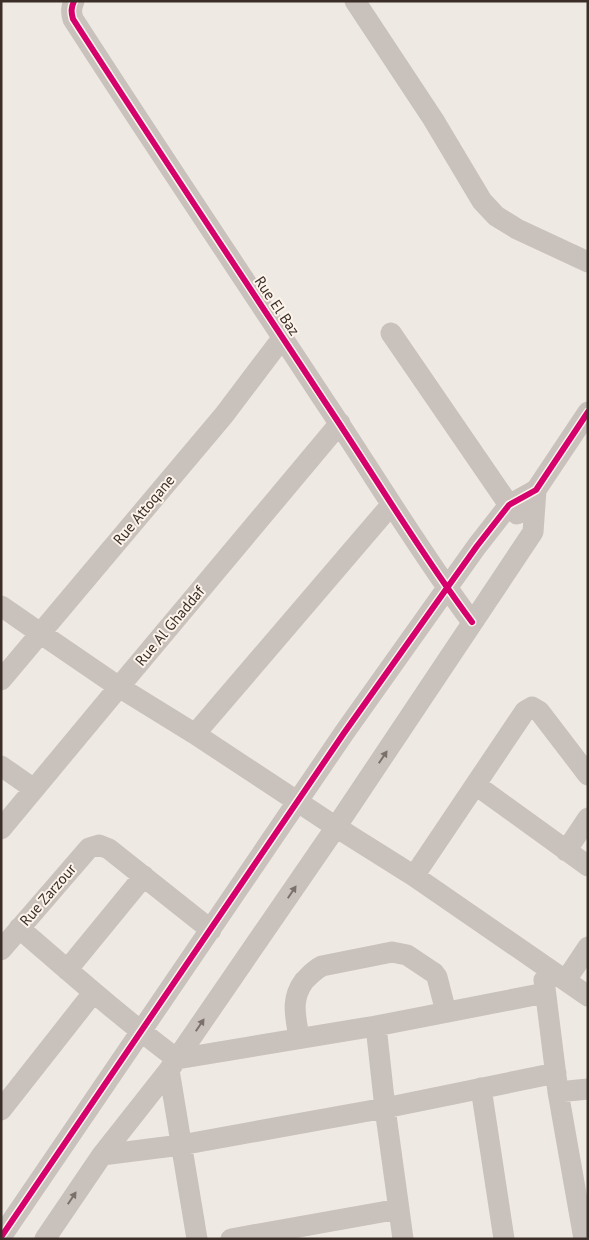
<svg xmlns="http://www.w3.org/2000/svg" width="589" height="1240" viewBox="0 0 589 1240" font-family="'PT Sans',sans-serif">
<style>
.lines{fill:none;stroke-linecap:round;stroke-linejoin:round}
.minor{stroke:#c9c1bb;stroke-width:21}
.cycleway-casing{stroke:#fcf4eb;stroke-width:9}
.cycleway{stroke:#d6006c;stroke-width:6}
.oneway{fill:#7b706a}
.labels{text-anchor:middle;stroke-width:4;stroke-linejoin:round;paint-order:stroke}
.street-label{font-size:15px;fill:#3b2e28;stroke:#fcf4eb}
</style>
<rect width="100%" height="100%" fill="#efe9e3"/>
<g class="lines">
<path class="minor" d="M 74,1 C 71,8 71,12 73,19 C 156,148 241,274 325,402 C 374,475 419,551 472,622
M 355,1 L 433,119 L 482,201 L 496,216 L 517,229 L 588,262
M 391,333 L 509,505 L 517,514
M 1,606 L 40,633 L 119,687 L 195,734 L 336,827 L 414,876 L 588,996
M 1,680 L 224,415 L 283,337
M 195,734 L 391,505
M 1,766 L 34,789
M 476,785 L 588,866
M 1,829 L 119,687 L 340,423
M 566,851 L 588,818
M 414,876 L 525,711 L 532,707 L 539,711 L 588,775
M 19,928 C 71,973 122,1018 177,1059 L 376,1026 L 545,993
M 1,950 L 89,848 L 99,845 L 109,849 L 211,930
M 67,970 L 144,876
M 544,980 L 558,1092 L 584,1239
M 566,980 L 588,947
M 376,1026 L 385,1108 L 403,1239
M 299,1038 C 296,1017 290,1000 304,981 C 310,975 314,970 322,966 L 392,952 L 407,955 L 434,973 L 437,977 L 446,1012
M 169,1070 L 197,1239
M 481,1088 L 504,1239
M 558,1092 L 588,1089
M 1,1110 L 93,993
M 102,1155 L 181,1145 L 385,1108 L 556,1073
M 1,1237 L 344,733 L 447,588 L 477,546 L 509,505 L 536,490 L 588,412
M 45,1239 L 102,1155 L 169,1070 L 336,827 L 503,577 L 533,532 L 536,490
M 231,1239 L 399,1209"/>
<g class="cycleway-casing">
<path id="cycleway" d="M 74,1 C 71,8 71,12 73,19 C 156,148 241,274 325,402 C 374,475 419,551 472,622
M 1,1237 L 344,733 L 447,588 L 477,546 L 509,505 L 536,490 L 588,412"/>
</g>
<use href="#cycleway" class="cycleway"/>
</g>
<defs><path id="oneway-solid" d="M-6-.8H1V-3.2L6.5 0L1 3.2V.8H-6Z" transform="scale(1.25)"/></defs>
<g class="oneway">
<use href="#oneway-solid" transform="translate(383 757) rotate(-56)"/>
<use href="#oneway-solid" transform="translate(292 892) rotate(-56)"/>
<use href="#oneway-solid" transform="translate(200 1025) rotate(-56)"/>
<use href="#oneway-solid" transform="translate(72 1198) rotate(-56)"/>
</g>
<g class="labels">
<g class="street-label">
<text transform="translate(277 306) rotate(56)" y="5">Rue El Baz</text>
<text transform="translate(144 510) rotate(-50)" y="5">Rue Attoqane</text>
<text transform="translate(170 626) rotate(-50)" y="5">Rue Al Ghaddaf</text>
<text transform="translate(48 895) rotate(-49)" y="5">Rue Zarzour</text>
</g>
</g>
<rect width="589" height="1240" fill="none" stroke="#3b2e28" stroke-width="5"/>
</svg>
